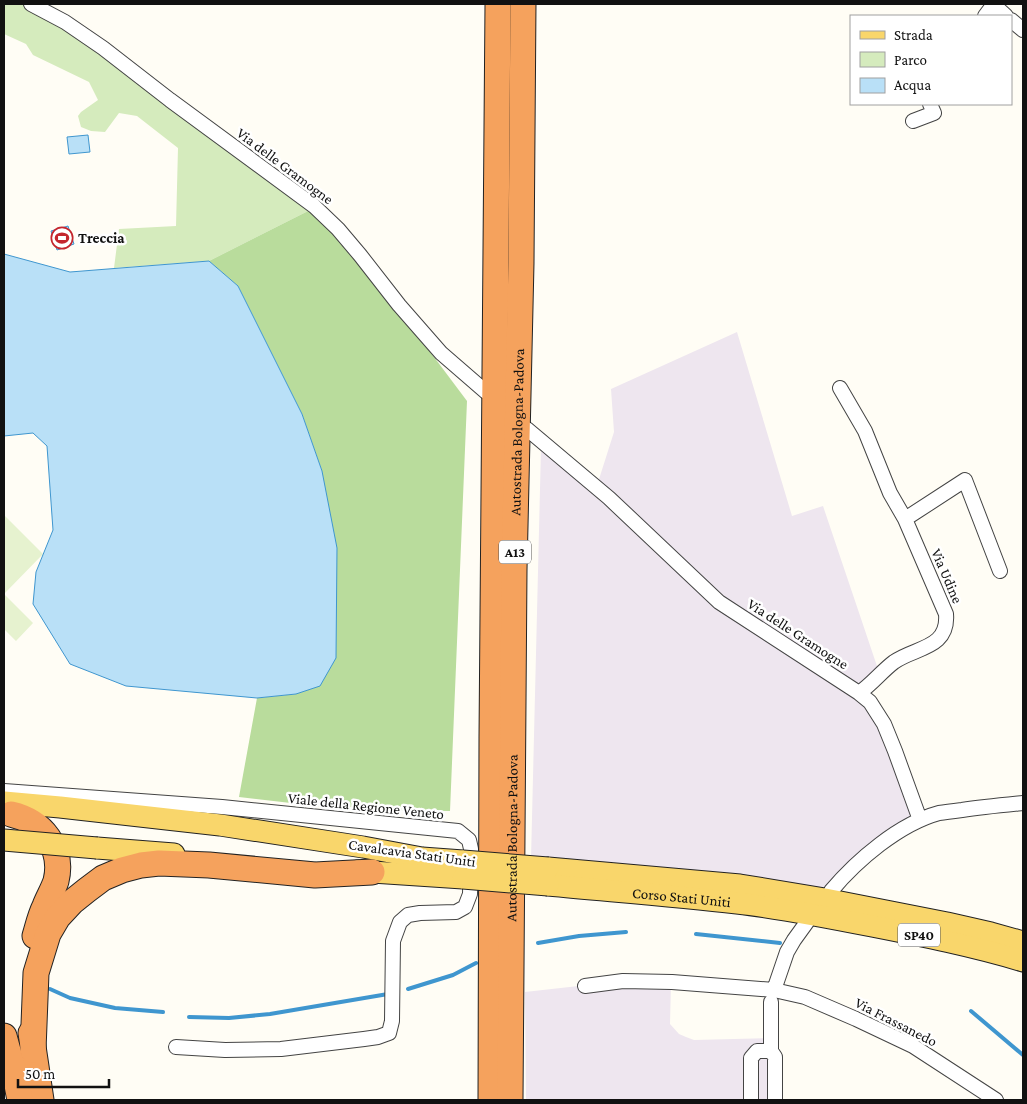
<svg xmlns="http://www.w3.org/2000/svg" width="1027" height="1104" viewBox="0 0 1027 1104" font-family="'Crimson Pro',serif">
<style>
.industrial{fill:#eee6ef}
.green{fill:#d5ebbd}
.forest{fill:#b9dc9c}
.pitch{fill:#e6f2cf}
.water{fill:#b9e0f7;stroke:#3f96cf}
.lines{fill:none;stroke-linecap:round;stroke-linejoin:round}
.stream{stroke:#3f96cf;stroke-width:4}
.minor-casing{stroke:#444;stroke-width:16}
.primary-casing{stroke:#222;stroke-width:23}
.motorway-casing{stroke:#222;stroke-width:27}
.minor{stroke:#fff;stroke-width:14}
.primary{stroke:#f9d66b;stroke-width:21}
.motorway{stroke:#f5a25d;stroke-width:25}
.primary-bridge-casing{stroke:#222;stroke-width:23;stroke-linecap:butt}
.primary-bridge{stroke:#f9d66b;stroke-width:21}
.labels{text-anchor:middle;stroke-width:5;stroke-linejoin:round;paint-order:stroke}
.shield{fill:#fff;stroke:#585858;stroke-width:1}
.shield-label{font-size:14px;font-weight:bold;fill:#111}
.street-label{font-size:15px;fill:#111;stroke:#fff}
.poi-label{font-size:15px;font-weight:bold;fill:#111;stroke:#fff;text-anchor:start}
</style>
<rect width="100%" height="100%" fill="#fffdf5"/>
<path class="industrial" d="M 737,332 L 792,516 L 823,506 L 880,675 L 859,692 L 870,703 L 920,820 L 831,891 L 531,859 L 541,448 L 594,495 L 614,432 L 611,389 Z
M 623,981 L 671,982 L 670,1024 L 679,1034 L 686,1037 L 694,1040 L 775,1038 L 775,1100 L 526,1100 L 525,992 Z"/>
<path class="green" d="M 4,4 L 31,4 L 314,208 L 209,261 L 114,268 L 119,229 L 176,226 L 178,148 L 137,116 L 119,113 L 105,132 L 91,131 L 81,127 L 78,116 L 81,112 L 98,100 L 89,82 L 33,55 L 26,44 L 4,34 Z"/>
<path class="forest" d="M 314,208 L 359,257 L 467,401 L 450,811 L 351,810 L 239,797 L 257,698 L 296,694 L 322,471 L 302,414 L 238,286 L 209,261 Z"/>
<path class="pitch" d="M 4,515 L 43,554 L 4,594 L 33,623 L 16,641 L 4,629 Z"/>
<path class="water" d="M 88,135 L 90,152 L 69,154 L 67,137 Z
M 68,226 L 74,244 L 57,250 L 51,231 Z
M 4,254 L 70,272 L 209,261 L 238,286 L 302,414 L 322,471 L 337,548 L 336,658 L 320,686 L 296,694 L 257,698 L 126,686 L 70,664 L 33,604 L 36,572 L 53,530 L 47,446 L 33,433 L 4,436 Z"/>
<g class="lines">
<path class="stream" d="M 696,934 L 780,943
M 538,943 L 579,936 L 626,932
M 50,989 L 70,998 L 115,1008 L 163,1012
M 408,989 L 453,975 L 476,963
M 971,1011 L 1023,1055
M 189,1017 L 229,1018 L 270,1014 L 388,994"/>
<g class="minor-casing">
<path id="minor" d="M 31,4 L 65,22 L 103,48 L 170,100 L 314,206 L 338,229 L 360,255 L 399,305 L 441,353 L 486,392
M 993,4 L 1006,16
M 985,16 L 994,4
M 1011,20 L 1023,30
M 913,121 L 934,113 L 930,104
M 840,388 L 865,431 L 890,493 L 905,519 L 946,614 C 949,649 915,647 894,662 C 882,671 872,684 859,693
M 527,429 L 609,498 L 719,602 L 859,693 L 870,702 L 884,724 L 895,751 L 920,820
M 905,519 L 965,480 L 1000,571
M 4,791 L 222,807 L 458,831 L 469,840 L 471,849 L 470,894 L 465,907 L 456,912 L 420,913 L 408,915 L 400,922 L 393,941 L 392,1021 L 389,1033 L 378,1037 L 364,1039 L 281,1049 L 225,1050 L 176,1047
M 831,891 C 857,860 899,824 939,813 C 946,812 954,811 962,810 C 982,807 1003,805 1023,803
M 585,986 L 623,981 L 672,982 L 774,990 L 805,997 L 856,1019 L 913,1046 L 996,1100
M 774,990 L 787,952 L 794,940 L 807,922
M 771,1051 L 771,1002
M 751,1100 L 751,1058 L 757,1051 L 771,1051 L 775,1057 L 775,1100"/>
</g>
<g class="primary-casing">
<g id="primary">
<path d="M 4,802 L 60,807 L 220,825 L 363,847 L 422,858 L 463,861"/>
<path d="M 97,848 L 174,854"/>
<path d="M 548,868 L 740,885 L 825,899 L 947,923 L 991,933 L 1023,942"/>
<path d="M 357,871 L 463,878"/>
<path id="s1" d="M 548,885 C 611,891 674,896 737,903 C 782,908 827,917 872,926 C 923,936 973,946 1023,961"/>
</g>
</g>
<g class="motorway-casing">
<g id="motorway">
<path d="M 11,814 C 42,821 64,848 56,881 C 53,890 48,898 45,906 C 40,916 38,926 35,936"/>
<path d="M 31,1033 L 41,1100"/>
<path d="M 4,1036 L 16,1080 L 20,1100"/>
<path d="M 33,1050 L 36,973 L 48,934 L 58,917 L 72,902 L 87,890 L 103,878 L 122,870 L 141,865 L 159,863 L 209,865 L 315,875 L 372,872"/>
<path d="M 491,1100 L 492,738 L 498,4"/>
<path id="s2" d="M 510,1100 L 514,570 L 521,263 L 523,4"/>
</g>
</g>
<use href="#minor" class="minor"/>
<use href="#primary" class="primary"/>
<use href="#motorway" class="motorway"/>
<g class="primary-bridge-casing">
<path id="primary-bridge" d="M 4,840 L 97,848
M 463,861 L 548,868
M 463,878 L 548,885"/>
</g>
<use href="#primary-bridge" class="primary-bridge"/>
</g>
<defs>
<g id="stadium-ring" transform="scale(1.125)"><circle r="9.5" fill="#fff" stroke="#c4262e" stroke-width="1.5"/><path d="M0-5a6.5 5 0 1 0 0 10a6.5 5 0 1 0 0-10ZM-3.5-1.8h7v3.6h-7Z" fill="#c4262e"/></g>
</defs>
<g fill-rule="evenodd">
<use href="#stadium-ring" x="62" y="238"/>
</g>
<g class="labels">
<g class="shield">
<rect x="499" y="540.5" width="32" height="23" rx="4"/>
<rect x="898" y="923.5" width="42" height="23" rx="4"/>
</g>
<g class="shield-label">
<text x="515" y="557">A13</text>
<text x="919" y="940">SP40</text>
</g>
<g class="street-label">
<text transform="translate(285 166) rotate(37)" y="5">Via delle Gramogne</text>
<text dy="5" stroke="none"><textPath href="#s2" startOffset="668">Autostrada Bologna-Padova</textPath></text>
<text transform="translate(947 576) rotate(67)" y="5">Via Udine</text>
<text transform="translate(798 634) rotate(33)" y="5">Via delle Gramogne</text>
<text transform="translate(366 806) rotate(6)" y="5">Viale della Regione Veneto</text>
<text dy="5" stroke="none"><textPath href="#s2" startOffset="262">Autostrada Bologna-Padova</textPath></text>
<text transform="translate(412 853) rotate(8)" y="5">Cavalcavia Stati Uniti</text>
<text dy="5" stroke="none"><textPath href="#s1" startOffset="134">Corso Stati Uniti</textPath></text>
<text transform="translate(896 1022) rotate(27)" y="5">Via Frassanedo</text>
</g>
<g class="poi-label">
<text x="78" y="243">Treccia</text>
</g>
</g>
<rect width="1027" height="1104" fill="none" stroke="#111111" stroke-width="10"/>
<rect x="850" y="15" width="162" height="90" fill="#ffffff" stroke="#a0a0a0"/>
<rect x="860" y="31" width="25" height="8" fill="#f9d66b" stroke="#a0a0a0"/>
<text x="894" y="40" font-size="15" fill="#111111">Strada</text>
<rect x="860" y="52" width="25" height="15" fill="#d5ebbd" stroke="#a0a0a0"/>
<text x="894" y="65" font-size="15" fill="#111111">Parco</text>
<rect x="860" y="78" width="25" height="15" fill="#b9e0f7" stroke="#a0a0a0"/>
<text x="894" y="90" font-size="15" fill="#111111">Acqua</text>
<path d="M18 1079v8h91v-8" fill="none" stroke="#111111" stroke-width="2.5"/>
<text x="25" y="1079" font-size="15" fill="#111111" stroke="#ffffff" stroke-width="4" paint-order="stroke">50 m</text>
</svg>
